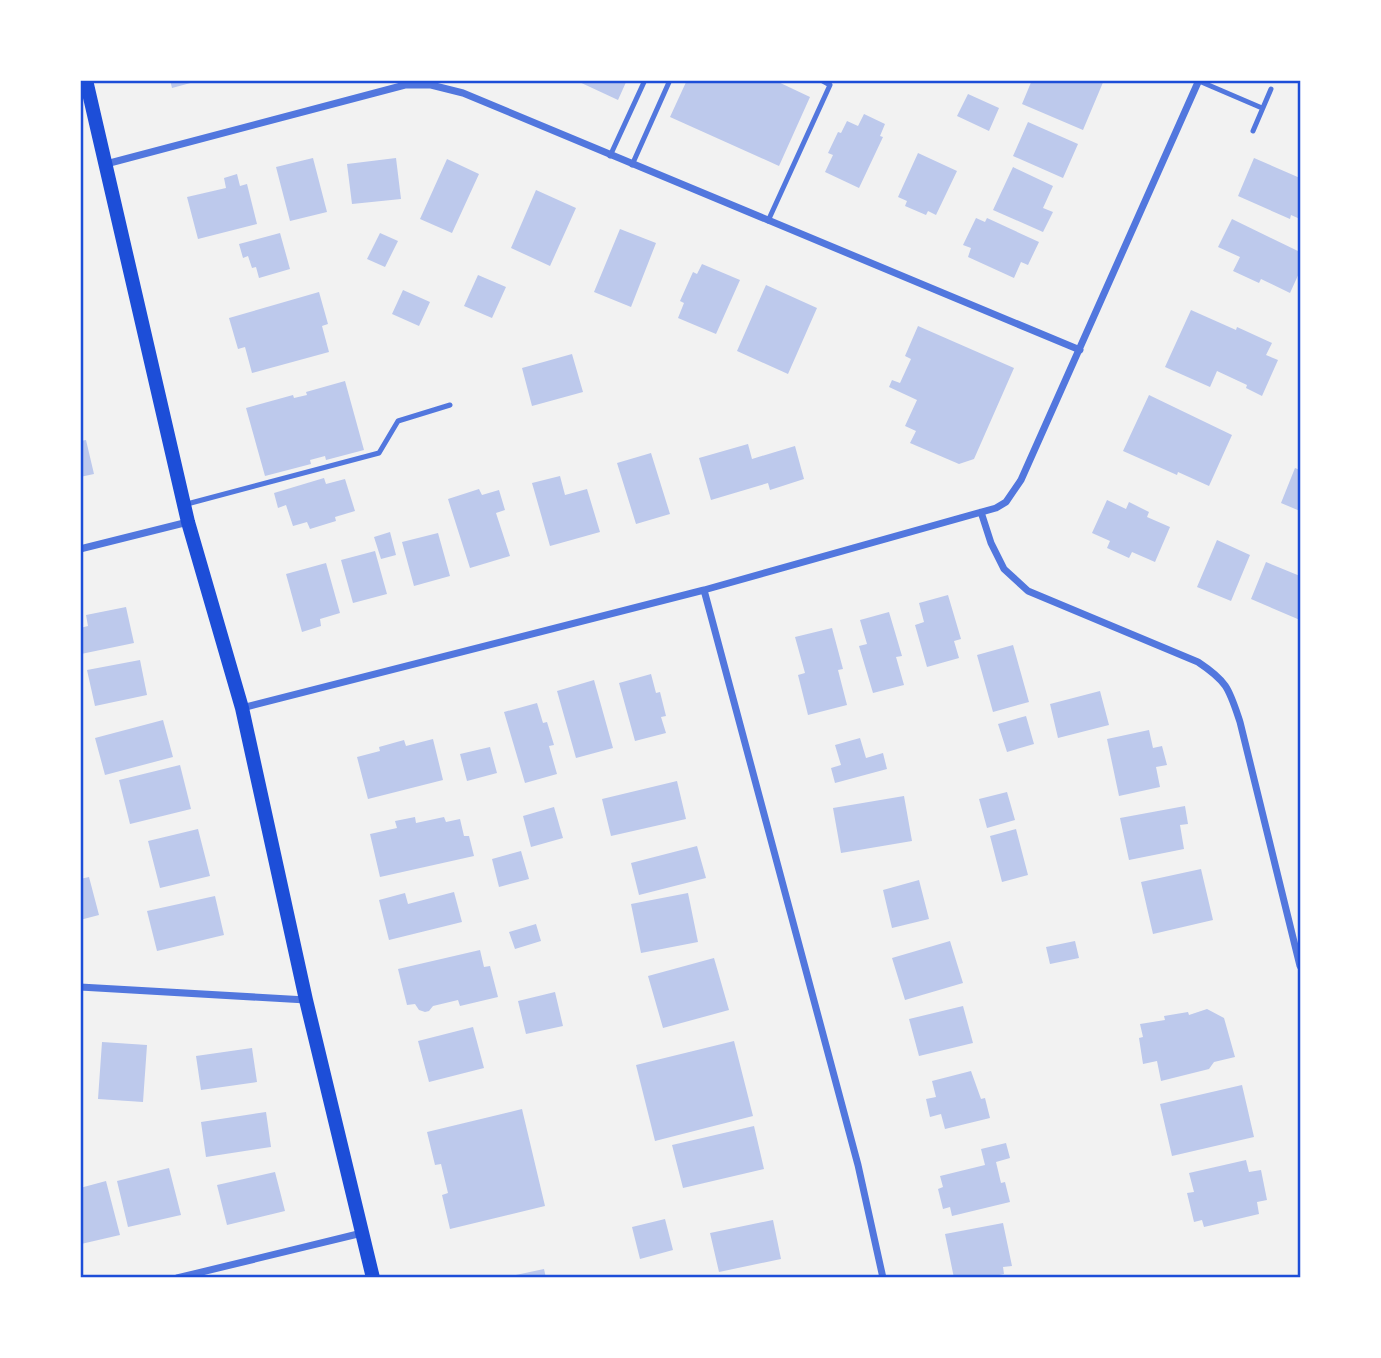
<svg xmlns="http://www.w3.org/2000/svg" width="1381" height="1358" viewBox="0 0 1381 1358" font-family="Quicksand,sans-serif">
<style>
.building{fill:#bdc9ec}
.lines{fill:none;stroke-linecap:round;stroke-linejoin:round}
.service{stroke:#5277de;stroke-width:5}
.minor{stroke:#5277de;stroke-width:7}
.secondary{stroke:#1d4ed8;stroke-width:14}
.neatline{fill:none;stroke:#1d4ed8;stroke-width:2.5}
</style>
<rect width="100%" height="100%" fill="#f2f2f2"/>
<path class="building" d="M 170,80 L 198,80 L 198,81 L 172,88 Z
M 575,80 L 627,80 L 618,100 Z
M 687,80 L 774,80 L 810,97 L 779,166 L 670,117 Z
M 1032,80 L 1104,80 L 1083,130 L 1022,104 Z
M 968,94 L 999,108 L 989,131 L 957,116 Z
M 864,114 L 885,124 L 880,136 L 883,137 L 859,188 L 825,172 L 833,155 L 828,153 L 838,132 L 841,133 L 847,121 L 858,126 Z
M 1028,122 L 1078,144 L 1063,178 L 1013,156 Z
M 918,153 L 957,171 L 936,215 L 928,211 L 926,215 L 905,206 L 907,201 L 898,197 Z
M 313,158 L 327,212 L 290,221 L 276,167 Z
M 396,158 L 401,199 L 352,204 L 347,164 Z
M 1254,158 L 1300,178 L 1298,192 L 1300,193 L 1300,219 L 1291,215 L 1290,219 L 1238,196 Z
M 447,159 L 479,174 L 452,233 L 420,219 Z
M 1013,167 L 1053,186 L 1043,208 L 1053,212 L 1043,232 L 993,210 Z
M 237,174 L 240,186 L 247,184 L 257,224 L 198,239 L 187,197 L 226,188 L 224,178 Z
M 536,190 L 576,208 L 550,266 L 511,248 Z
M 976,218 L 985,222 L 987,218 L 1039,242 L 1028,265 L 1021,262 L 1014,278 L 968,257 L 971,248 L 963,245 Z
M 1232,219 L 1300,252 L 1300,271 L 1290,293 L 1261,279 L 1259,283 L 1233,271 L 1240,257 L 1218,247 Z
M 620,229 L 656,243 L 631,307 L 594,292 Z
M 280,233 L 290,269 L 259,278 L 256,267 L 252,268 L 248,256 L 243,258 L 239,244 Z
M 380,233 L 398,241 L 385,267 L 367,259 Z
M 702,264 L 740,280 L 716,334 L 678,318 L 684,303 L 680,301 L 693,272 L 697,274 Z
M 478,275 L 506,287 L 492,318 L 464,306 Z
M 766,285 L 817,308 L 788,374 L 737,351 Z
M 403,290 L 430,302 L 419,326 L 392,314 Z
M 319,292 L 328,324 L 322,326 L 329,352 L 252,373 L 245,347 L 238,349 L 229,318 Z
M 1191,310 L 1236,330 L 1237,327 L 1272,343 L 1266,355 L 1278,360 L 1262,396 L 1246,388 L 1247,385 L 1217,371 L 1210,387 L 1165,367 Z
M 918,326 L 1014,368 L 974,459 L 959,464 L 910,443 L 916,431 L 905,426 L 917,400 L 889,387 L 892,380 L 900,383 L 911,359 L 905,356 Z
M 572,354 L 583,392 L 532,406 L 522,368 Z
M 345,381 L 364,450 L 326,460 L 325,456 L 310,460 L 311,464 L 265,476 L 246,408 L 293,395 L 294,398 L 307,395 L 306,392 Z
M 1149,395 L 1232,435 L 1209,486 L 1178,472 L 1177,475 L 1123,451 Z
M 86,440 L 94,474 L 80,477 L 80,441 Z
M 748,444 L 752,459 L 795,446 L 804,479 L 770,490 L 768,483 L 711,500 L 699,458 Z
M 651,453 L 670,514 L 636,524 L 617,463 Z
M 1295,468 L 1300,470 L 1300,511 L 1281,503 Z
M 560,476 L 565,495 L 587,489 L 600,532 L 550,546 L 532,483 Z
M 324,478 L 326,484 L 345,479 L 355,511 L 335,517 L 336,521 L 310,529 L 307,522 L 293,526 L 286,505 L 278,508 L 274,493 Z
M 479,489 L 482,495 L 499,490 L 505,510 L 496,513 L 510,556 L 470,568 L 448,499 Z
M 1107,500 L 1126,509 L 1129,502 L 1149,512 L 1147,517 L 1170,527 L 1155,562 L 1132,552 L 1129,558 L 1107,548 L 1110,541 L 1092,533 Z
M 390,532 L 396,555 L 381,559 L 374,537 Z
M 438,533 L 450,576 L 414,586 L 402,542 Z
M 1217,540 L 1250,555 L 1231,601 L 1197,587 Z
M 375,551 L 387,594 L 353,603 L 341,560 Z
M 1266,562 L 1300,576 L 1300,620 L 1251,599 Z
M 326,563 L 340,613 L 320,619 L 321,626 L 302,632 L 286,574 Z
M 948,595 L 961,639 L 954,641 L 959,658 L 927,667 L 915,625 L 924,622 L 919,603 Z
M 126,607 L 134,643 L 81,654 L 80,628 L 88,626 L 86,615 Z
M 889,612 L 902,656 L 896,657 L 904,685 L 873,693 L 859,646 L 867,644 L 860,620 Z
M 832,628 L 843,669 L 838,670 L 847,705 L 808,715 L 798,675 L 805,673 L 795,637 Z
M 1013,645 L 1029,702 L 993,712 L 977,655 Z
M 140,660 L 147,695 L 95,706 L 87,670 Z
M 651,674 L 656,693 L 660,692 L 666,716 L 661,717 L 666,733 L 635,741 L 619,683 Z
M 594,680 L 613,748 L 576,758 L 557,691 Z
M 1100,691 L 1109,725 L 1058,738 L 1050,704 Z
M 537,703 L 543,723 L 547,722 L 554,745 L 549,746 L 557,774 L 525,783 L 504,712 Z
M 1026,716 L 1034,744 L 1007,752 L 998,724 Z
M 163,720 L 173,757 L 105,775 L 95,738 Z
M 1149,730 L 1153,748 L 1162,746 L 1167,765 L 1156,767 L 1160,787 L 1119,796 L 1107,739 Z
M 860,738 L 866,758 L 883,753 L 887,769 L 835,783 L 831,768 L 841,765 L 835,745 Z
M 433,739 L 443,780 L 368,799 L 357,757 L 380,751 L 379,747 L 404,740 L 406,746 Z
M 490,747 L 497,773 L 467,781 L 460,754 Z
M 180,765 L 191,809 L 130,824 L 119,780 Z
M 677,781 L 686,819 L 611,836 L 602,799 Z
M 1007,792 L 1015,820 L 987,828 L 979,799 Z
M 904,796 L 912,841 L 841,853 L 833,808 Z
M 1185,806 L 1188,824 L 1180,825 L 1184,849 L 1129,860 L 1120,818 Z
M 554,807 L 563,838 L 531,847 L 523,816 Z
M 415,817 L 416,823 L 444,817 L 446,822 L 460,819 L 464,836 L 469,836 L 474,856 L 380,877 L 370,834 L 397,828 L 395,821 Z
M 198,829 L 210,876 L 160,888 L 148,841 Z
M 1016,829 L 1028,875 L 1002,882 L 990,836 Z
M 697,846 L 706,878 L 639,895 L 631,863 Z
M 521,851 L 529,879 L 499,887 L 492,859 Z
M 1201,869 L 1213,920 L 1153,934 L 1141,882 Z
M 89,877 L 99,915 L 80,920 L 80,879 Z
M 919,880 L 929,919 L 892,928 L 883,890 Z
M 454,892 L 462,922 L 389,940 L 379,900 L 405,893 L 408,904 Z
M 688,893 L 698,942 L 641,953 L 631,904 Z
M 215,896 L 224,935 L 157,951 L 147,911 Z
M 536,924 L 541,941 L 515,949 L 509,932 Z
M 950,941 L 963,983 L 905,1000 L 892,958 Z
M 1075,941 L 1079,958 L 1050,964 L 1046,947 Z
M 480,950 L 484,967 L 490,966 L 498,997 L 460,1006 L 458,1000 L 433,1006 L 429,1011 L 425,1012 L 419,1010 L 415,1004 L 407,1005 L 398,969 Z
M 714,958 L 729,1010 L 663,1028 L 648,976 Z
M 555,992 L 563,1026 L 526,1034 L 518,1001 Z
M 963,1006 L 973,1043 L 919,1056 L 909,1019 Z
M 1207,1009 L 1224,1018 L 1235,1057 L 1214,1062 L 1209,1069 L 1161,1081 L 1157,1061 L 1143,1064 L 1139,1038 L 1143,1037 L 1140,1024 L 1165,1020 L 1164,1016 L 1188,1012 L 1189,1015 Z
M 473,1027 L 484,1068 L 429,1082 L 418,1041 Z
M 734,1041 L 753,1116 L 655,1141 L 636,1065 Z
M 102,1042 L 147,1045 L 143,1102 L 98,1099 Z
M 252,1048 L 257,1082 L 201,1090 L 196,1056 Z
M 971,1071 L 981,1099 L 985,1098 L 990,1118 L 945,1129 L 941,1114 L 930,1117 L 926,1099 L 936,1097 L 932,1081 Z
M 1242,1085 L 1254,1137 L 1172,1156 L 1160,1104 Z
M 522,1109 L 545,1206 L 450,1229 L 442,1195 L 448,1193 L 441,1164 L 435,1165 L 427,1132 Z
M 266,1112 L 271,1147 L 206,1157 L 201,1122 Z
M 754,1126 L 764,1169 L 683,1188 L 672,1145 Z
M 1006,1143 L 1010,1158 L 996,1162 L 1001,1183 L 1005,1182 L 1010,1202 L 952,1216 L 950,1207 L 943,1209 L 938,1189 L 943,1187 L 940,1176 L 985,1165 L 981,1149 Z
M 1246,1160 L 1249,1172 L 1261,1170 L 1267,1200 L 1257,1202 L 1259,1214 L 1204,1227 L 1202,1220 L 1194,1222 L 1187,1193 L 1194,1192 L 1189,1173 Z
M 169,1168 L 181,1215 L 128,1227 L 117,1181 Z
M 275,1172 L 285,1211 L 227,1225 L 217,1185 Z
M 106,1181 L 120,1235 L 81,1244 L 80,1188 Z
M 665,1219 L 673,1250 L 640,1259 L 632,1227 Z
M 773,1220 L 781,1259 L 719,1272 L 710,1233 Z
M 1003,1223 L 1012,1266 L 1003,1267 L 1004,1274 L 985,1278 L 954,1278 L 945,1234 Z
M 544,1269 L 546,1278 L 511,1278 L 511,1276 Z"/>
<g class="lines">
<path class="service" d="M 1199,81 L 1262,108
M 1253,131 L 1271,89
M 610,156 L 645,80
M 632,165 L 670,80
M 768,221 L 830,85 L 821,80
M 187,504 L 379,453 L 398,421 L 450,405"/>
<path class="minor" d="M 106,164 L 405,85 L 431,85 L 463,93 L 1080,350
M 981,512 L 991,543 L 1004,569 L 1028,591 L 1198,662 C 1228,682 1229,689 1240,722 L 1300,966
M 80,549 L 188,522
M 704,590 L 858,1165 L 883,1278
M 242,708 L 704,590 L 996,508 L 1006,502 L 1021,480 L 1199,80
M 80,987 L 306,1000
M 177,1278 L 362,1233"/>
<path class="secondary" d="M 86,80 L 188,522 L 242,708 L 306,1000 L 373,1278"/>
</g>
<rect width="1381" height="1358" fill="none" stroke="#ffffff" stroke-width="164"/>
<rect x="82" y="82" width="1217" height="1194" class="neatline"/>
</svg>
